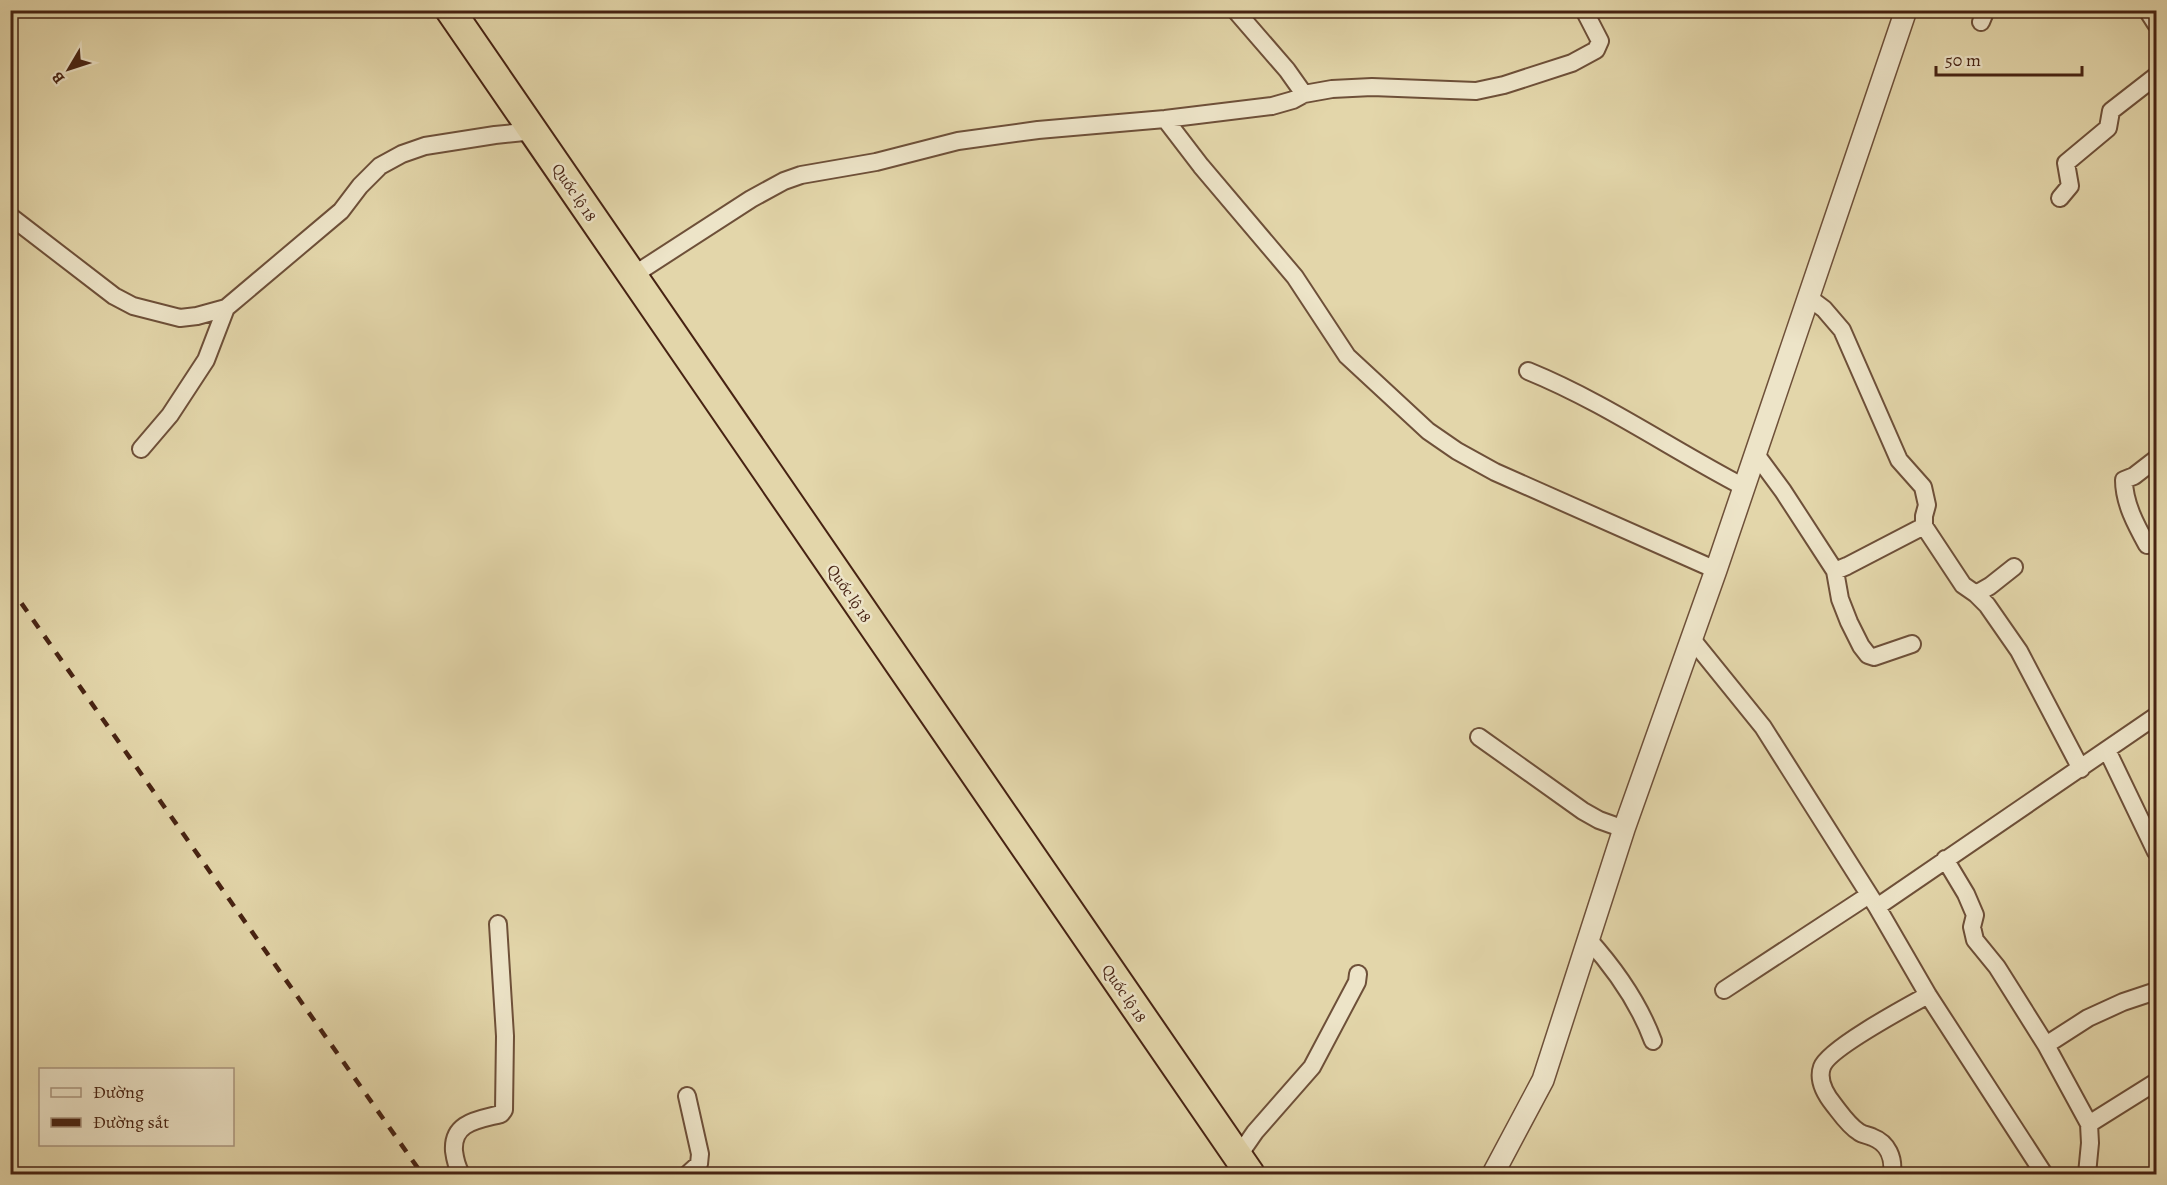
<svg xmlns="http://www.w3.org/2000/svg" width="2167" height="1185" viewBox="0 0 2167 1185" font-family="Alegreya,serif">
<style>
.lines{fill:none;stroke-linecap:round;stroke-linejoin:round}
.minor-casing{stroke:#6e5039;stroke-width:20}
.tertiary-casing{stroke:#6e5039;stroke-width:24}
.trunk-casing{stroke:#472313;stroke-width:32}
.minor{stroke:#ede4c8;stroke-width:16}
.tertiary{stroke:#ede4c8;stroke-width:21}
.trunk{stroke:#e3d6aa;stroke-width:28}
.rail{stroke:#472313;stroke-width:4.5;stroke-dasharray:10 10;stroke-linecap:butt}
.labels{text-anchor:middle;stroke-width:5;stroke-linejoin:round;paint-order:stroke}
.street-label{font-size:16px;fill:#472313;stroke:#ede4c8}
</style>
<rect width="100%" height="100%" fill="#e3d6aa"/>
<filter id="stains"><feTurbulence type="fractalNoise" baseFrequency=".00333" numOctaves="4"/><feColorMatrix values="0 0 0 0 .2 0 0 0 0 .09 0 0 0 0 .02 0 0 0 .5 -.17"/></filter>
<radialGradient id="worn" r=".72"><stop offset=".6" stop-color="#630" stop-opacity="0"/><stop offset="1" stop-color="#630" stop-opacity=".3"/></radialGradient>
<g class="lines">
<g class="minor-casing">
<path id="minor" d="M 1235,10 L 1287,70 L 1304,94
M 2147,10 L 2156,24
M 1981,22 L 1986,10
M 1165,119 L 1201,166 L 1295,277 L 1347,356 L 1428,431 L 1457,451 L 1495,472 L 1716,570
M 2060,198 L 2070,186 L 2066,163 L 2108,128 L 2111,111 L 2156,76
M 10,216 L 114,296 L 133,306 L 180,318 L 197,316 L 226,308 L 341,211 L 360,186 L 380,166 L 402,154 L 425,146 L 495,135 L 534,131
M 632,276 L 751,199 L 784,181 L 801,175 L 876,162 L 958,141 L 1038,130 L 1165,119 L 1272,106 L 1293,100 L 1304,94 L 1332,89 L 1372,87 L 1476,91 L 1504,85 L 1572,63 L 1596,50 L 1600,41 L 1584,10
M 1808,297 L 1824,309 L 1842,330 L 1899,460 L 1923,487 L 1927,505 L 1924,516 L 1924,526 L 1963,585 L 1976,594 L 1990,586 L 2014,567
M 1528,371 C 1604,402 1671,449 1744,487
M 141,449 L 170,415 L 206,360 L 226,308
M 1755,453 L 1783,491 L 1835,571 L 1840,599 L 1849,622 L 1861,646 L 1868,655 L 1874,657 L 1912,644
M 2147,545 C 2136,525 2124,503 2124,480 L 2134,476 L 2156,459
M 1835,571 L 1847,566 L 1924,526
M 1976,594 L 1987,605 L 2019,651 L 2081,769
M 1691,638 L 1763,727 L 1877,907 L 1928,995 L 2044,1174
M 1479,737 L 1583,811 L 1599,820 L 1624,829
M 2107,750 L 2156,852
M 1945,859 L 1966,894 L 1975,915 L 1972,927 L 1975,940 L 1997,967 L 2046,1045 L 2089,1124 L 2090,1143 L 2087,1174
M 1877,907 L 2156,716
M 1588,939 C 1615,969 1639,1003 1653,1041
M 1724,990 L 1869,895
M 2046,1045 L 2088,1018 L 2123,1002 L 2156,991
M 687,1096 L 700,1154 L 699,1164 L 688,1174
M 2089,1124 L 2156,1082
M 1237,1158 L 1255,1132 L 1312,1067 L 1357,982 L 1358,974
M 461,1174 C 457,1167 455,1159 454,1151 C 452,1122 478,1120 501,1114 L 504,1110 L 505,1036 L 498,924
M 1892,1174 C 1894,1158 1888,1143 1872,1137 C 1868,1135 1863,1135 1859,1132 C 1849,1126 1841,1114 1834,1105 C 1826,1095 1817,1081 1822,1067 C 1828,1049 1908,1006 1928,995"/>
</g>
<g class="tertiary-casing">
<path id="tertiary" d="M 1493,1174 L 1543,1080 L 1624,829 L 1716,570 L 1906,10"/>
</g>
<g class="trunk-casing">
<path id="trunk" d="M 450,10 L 1250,1174"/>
</g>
<use href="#minor" class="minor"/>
<use href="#tertiary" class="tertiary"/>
<use href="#trunk" class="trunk"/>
<path class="rail" d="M 10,587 L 422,1174"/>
</g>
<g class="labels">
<g class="street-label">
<text transform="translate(575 192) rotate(56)" y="6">Quốc lộ 18</text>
<text transform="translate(850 593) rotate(56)" y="6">Quốc lộ 18</text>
<text transform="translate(1125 993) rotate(56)" y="6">Quốc lộ 18</text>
</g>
</g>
<rect width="2167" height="1185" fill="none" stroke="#e3d6aa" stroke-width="36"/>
<rect x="12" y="12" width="2143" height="1161" fill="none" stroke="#472313" stroke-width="3"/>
<rect x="18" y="18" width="2131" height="1149" fill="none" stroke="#472313" stroke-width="1.5"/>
<rect x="39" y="1068" width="195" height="78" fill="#ede4c8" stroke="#ab9780" stroke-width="1.5"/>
<rect x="51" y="1088" width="30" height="9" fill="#ede4c8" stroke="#ab9780" stroke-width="1.5"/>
<text x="93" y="1098" font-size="18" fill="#472313">Đường</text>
<rect x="51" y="1118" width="30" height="9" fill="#472313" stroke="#ab9780" stroke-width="1.5"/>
<text x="93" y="1128" font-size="18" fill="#472313">Đường sắt</text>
<g transform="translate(69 69) rotate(231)" stroke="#ede4c8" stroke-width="4.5" paint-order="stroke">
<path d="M0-4.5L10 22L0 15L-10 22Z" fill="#472313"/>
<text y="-9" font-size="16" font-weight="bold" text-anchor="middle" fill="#472313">B</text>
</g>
<path d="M1936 66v9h146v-9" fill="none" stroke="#472313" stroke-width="3"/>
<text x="1945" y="66" font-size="18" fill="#472313" stroke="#ede4c8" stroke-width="4.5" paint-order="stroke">50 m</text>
<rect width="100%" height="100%" filter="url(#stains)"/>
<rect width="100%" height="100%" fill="url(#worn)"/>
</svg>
